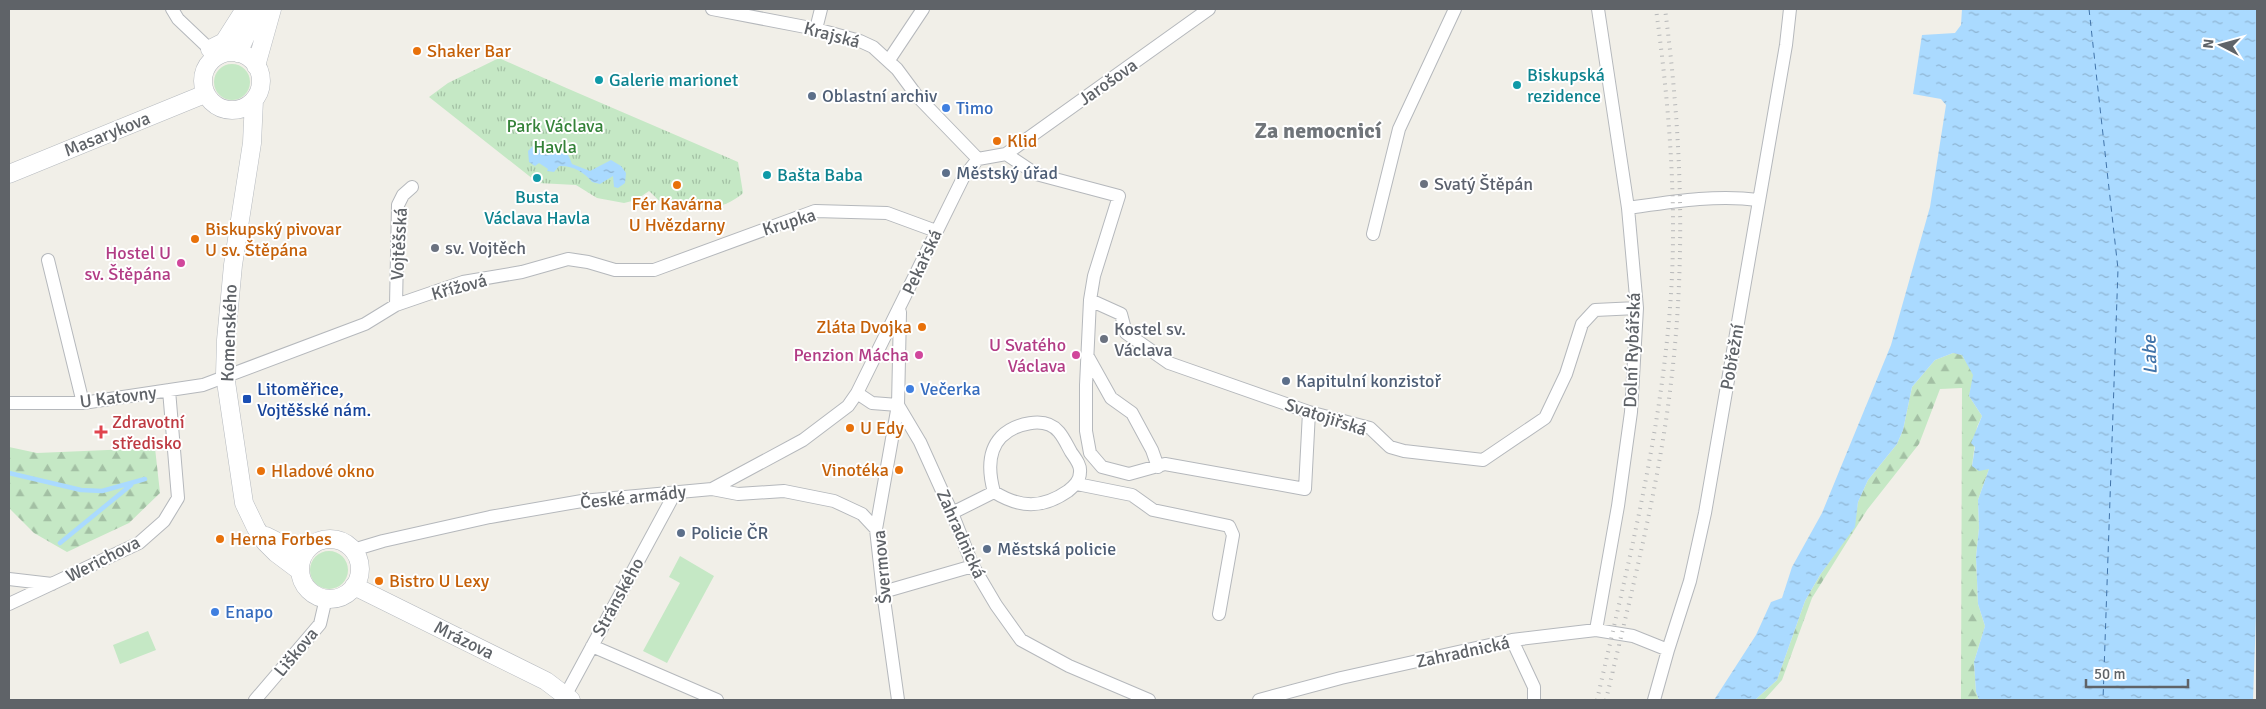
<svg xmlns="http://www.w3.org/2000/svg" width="2266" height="709" viewBox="0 0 2266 709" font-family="Signika,sans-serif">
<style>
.grass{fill:#c5e8c5}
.forest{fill:url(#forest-firs)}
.park{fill:url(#park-tufts)}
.water{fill:url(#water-ripples)}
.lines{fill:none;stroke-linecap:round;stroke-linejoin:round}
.stream{stroke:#aadaff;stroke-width:4.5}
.ferry{stroke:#4174aa;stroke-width:1;stroke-dasharray:6 5;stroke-linecap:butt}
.street-casing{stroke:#b5b8bc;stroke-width:14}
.secondary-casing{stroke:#b6babf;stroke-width:19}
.street{stroke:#fff;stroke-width:12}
.secondary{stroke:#fff;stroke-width:18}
.rail{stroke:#b6b7b8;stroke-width:4;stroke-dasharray:1 6;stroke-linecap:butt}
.food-dot{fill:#e8710a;stroke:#fff;stroke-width:2}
.culture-dot{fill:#0f9aa8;stroke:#fff;stroke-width:2}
.service-dot{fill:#5c6f8a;stroke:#fff;stroke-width:2}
.shop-dot{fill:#3f7fe0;stroke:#fff;stroke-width:2}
.worship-dot{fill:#6b7280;stroke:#fff;stroke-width:2}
.hotel-dot{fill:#d1479c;stroke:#fff;stroke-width:2}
.transit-dot{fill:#1a4fb4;stroke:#fff;stroke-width:2}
.health-dot{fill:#e0444e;stroke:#fff;stroke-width:2}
.labels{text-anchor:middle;stroke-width:4;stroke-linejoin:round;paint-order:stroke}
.street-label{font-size:18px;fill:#5f6368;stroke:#fff}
.food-label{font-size:18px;fill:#c56008;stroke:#fff;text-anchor:start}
.culture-label{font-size:18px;fill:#0d838f;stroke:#fff;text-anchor:start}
.service-label{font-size:18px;fill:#4e5e75;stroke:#fff;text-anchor:start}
.shop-label{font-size:18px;fill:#366cbe;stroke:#fff;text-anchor:start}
.park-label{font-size:18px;fill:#348238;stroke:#fff}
.worship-label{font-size:18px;fill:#5b616d;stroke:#fff;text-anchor:start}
.hotel-label{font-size:18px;fill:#b23c85;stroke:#fff;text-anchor:end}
.transit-label{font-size:18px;fill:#164399;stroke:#fff;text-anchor:start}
.health-label{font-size:18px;fill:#be3a42;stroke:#fff;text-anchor:start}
.water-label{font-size:19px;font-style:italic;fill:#4174aa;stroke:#fff}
.district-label{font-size:22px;font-weight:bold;fill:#70757a;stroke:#fff}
</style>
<defs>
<pattern id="forest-firs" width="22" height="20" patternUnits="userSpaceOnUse" patternTransform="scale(1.25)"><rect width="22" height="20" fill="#c5e8c5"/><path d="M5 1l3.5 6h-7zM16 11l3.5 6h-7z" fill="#a3c0a4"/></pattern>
<pattern id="park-tufts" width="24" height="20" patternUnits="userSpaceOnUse" patternTransform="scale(1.25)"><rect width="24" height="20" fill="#c5e8c5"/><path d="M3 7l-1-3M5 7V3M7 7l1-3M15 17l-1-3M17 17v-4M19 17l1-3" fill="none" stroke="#a3c0a4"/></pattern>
<pattern id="water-ripples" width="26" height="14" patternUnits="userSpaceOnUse" patternTransform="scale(1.25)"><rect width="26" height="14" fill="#aadaff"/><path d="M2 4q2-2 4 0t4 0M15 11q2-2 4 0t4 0" fill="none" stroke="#8eb4d2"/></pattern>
</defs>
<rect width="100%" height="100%" fill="#f1efe8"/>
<path class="grass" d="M214 82a18 18 0 1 1 36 0a18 18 0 1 1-36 0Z
M310 570a19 19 0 1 1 38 0a19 19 0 1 1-38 0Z
M 680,556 L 714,576 L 667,663 L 643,651 L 680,583 L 669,577 Z
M 148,631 L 156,650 L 120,664 L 113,645 Z"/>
<path class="forest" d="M 1953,353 L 1962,355 L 1974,375 L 1969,396 L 1982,416 L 1977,427 L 1972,466 L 1989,469 L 1978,500 L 1979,528 L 1976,557 L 1978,604 L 1985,626 L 1974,662 L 1976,692 L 1979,700 L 1961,700 L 1962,388 L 1940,389 L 1919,444 L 1867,510 L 1812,598 L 1782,680 L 1764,700 L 1755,700 L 1777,680 L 1805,601 L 1820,575 L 1854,527 L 1858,502 L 1868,480 L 1897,444 L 1903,430 L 1912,387 L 1935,360 Z
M 9,447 L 37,453 L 155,448 L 160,493 L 129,523 L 67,552 L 34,533 L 9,508 Z"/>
<path class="park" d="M 499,58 C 578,94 658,127 738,162 L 743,193 C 728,208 688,217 668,207 C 661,204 655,196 649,191 L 636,200 L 624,203 L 597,198 L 576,185 L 538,183 L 429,97 L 448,83 Z"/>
<path class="water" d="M 1962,9 L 2257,9 L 2257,586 L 2253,700 L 1979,700 L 1976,692 L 1974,662 L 1985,626 L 1978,604 L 1976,557 L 1979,528 L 1978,500 L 1989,469 L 1979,471 L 1972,466 L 1975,447 L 1971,443 L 1982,416 L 1969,396 L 1973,375 L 1962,355 L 1953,353 L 1935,360 L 1912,387 L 1903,430 L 1897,444 L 1868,480 L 1858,502 L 1855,527 L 1820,575 L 1805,601 L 1777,680 L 1755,700 L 1714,700 L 1756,635 L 1771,602 L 1782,598 L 1792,567 L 1822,513 L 1891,345 L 1930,207 L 1946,105 L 1941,99 L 1913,94 L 1922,35 L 1955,33 L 1961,25 Z
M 546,143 C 562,145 567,150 572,164 L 590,171 L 611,160 L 621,166 L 626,173 L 625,183 L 618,188 L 614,187 L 613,176 L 600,184 L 592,182 C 585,172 571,165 559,166 L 554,172 L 547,171 L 548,169 L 539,163 L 535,166 L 529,162 L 528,151 L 535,144 Z"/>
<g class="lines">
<path class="stream" d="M 9,473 L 81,490 L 102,491 L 145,479
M 60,543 L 131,485"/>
<path class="ferry" d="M 2089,9 L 2118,269 L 2103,700"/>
<g class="street-casing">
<path id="street" d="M 172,9 L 178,19 L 217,56
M 712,9 L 816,29 L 860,41 L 873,47 L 897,69 L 917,96 L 978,159
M 816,29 L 821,9
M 889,60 L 923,9
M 1006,154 L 1036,174 L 1119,196 L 1094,276 L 1090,300 L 1086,385 L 1086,431 L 1090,453 L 1102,467 L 1129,474 L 1165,464 L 1305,489 L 1309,412
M 1628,208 C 1670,202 1716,194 1758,200
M 1373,234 L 1399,129 L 1455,9
M 48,260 L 83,403
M 1090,300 L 1121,314 L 1126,333 L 1169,363 L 1309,412 L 1370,428 L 1390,447 L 1404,451 L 1483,460 L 1545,418 L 1566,374 L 1582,324 L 1595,310 L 1637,308
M 396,305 L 398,205 L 403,195 L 412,187
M 1087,355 L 1111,398 L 1132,413 L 1152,450 L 1158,467
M 857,393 L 872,403 L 898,405
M 9,403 L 83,403 L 203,385 L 365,324 L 396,305 L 463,282 L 522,272 L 568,259 L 588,262 L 615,270 L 654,270 L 815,211 L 887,213 L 936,231
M 898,405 L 920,442 L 952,513 L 973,566 L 996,605 L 1021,640 L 1069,666 L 1149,700
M 1077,484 L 1132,495 L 1153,510 L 1229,526 L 1233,535 L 1219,614
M 712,489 L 738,494 L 784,491 L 834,501 L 862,514 L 876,529
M 952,513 L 994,492 C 1020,508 1042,509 1068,491 C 1074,486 1080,481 1080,472 C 1081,465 1075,458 1071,452 C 1067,445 1064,438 1059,432 C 1045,415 1014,424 1001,437 C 987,452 989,474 994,492
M 353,550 L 383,541 L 490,517 L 582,501 L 712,489 L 803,440 L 848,406 L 857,393 L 963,178 L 978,159 L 1006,154 L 1209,9
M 9,579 L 52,584
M 883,592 L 973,566
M 9,604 L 139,543 L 164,521 L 178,498 L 169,390
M 1596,630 L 1618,506 L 1631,412 L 1637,308 L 1628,208 L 1598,9
M 1512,640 L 1534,687 L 1534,700
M 592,646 L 717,700
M 255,700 L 320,624 L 326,598
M 563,700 L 675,493
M 898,700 L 883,592 L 876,529 L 898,405 L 900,312
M 1259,700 L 1341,678 L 1512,640 L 1596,630 L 1633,636 L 1668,650
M 1654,700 L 1668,650 L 1690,581 L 1705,513 L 1786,45 L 1790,9"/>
</g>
<g class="secondary-casing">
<path id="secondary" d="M 210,49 L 224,42 L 245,9
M203 81a29 29 0 1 1 58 0a29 29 0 1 1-58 0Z
M 238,53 L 258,9
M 256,66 L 272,9
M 254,100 L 252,143 L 233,265 L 226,340 L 225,375 L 244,503 L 256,528 L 265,542 L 276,553 L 300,571
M 9,174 L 205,94
M 266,536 L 288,547 L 307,549
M300 569a30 30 0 1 1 60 0a30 30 0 1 1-60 0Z
M 354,586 L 546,681 L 571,700"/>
</g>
<use href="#street" class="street"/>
<use href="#secondary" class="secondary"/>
<path class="rail" d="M 1597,700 C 1629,560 1665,420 1672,276 C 1676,187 1668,97 1656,9
M 1606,700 C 1631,593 1660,484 1672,374 C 1686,252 1681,130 1665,9"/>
</g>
<g class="food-dot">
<circle cx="417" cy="51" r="5"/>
<circle cx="997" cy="141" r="5"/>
<circle cx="677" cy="185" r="5"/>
<circle cx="195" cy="239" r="5"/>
<circle cx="922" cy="327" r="5"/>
<circle cx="850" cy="428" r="5"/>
<circle cx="899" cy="470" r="5"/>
<circle cx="261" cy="471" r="5"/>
<circle cx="220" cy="539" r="5"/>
<circle cx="379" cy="581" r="5"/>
</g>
<g class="culture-dot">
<circle cx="599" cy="80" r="5"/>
<circle cx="1517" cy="85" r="5"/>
<circle cx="767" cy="175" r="5"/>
<circle cx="537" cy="178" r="5"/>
</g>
<g class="service-dot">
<circle cx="812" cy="96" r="5"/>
<circle cx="946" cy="173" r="5"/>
<circle cx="1286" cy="381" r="5"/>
<circle cx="681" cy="533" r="5"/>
<circle cx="987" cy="549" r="5"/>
</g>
<g class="shop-dot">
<circle cx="946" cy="108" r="5"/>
<circle cx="910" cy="389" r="5"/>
<circle cx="215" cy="612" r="5"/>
</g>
<g class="worship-dot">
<circle cx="1424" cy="184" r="5"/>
<circle cx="435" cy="248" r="5"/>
<circle cx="1104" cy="339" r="5"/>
</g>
<g class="hotel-dot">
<circle cx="181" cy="263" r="5"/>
<circle cx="919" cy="355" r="5"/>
<circle cx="1076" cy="355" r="5"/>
</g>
<rect class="transit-dot" x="242" y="394" width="10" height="10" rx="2.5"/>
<path class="health-dot" d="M98.5 424.5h5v5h5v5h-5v5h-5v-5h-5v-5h5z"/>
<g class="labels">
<g class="street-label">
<text transform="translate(832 35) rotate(15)" y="6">Krajská</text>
<text transform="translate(1108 82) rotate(-35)" y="6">Jarošova</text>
<text transform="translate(107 134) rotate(-22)" y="6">Masarykova</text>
<text transform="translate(789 222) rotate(-17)" y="6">Krupka</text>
<text transform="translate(399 244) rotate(-87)" y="6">Vojtěšská</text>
<text transform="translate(922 262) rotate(-65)" y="6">Pekařská</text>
<text transform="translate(459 287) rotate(-15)" y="6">Křížová</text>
<text transform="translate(229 333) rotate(-88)" y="6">Komenského</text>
<text transform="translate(1632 350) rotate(-88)" y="6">Dolní Rybářská</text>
<text transform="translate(1732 357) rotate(-80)" y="6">Pobřežní</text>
<text transform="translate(118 397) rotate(-7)" y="6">U Katovny</text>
<text transform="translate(1326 417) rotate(18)" y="6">Svatojiřská</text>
<text transform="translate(633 497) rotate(-6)" y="6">České armády</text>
<text transform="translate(961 534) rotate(66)" y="6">Zahradnická</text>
<text transform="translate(103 559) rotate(-27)" y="6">Werichova</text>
<text transform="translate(882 567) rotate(-95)" y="6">Švermova</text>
<text transform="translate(618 597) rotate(-61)" y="6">Stránského</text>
<text transform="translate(464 640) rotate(26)" y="6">Mrázova</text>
<text transform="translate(296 652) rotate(-50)" y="6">Liškova</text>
<text transform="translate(1463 652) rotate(-12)" y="6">Zahradnická</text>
</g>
<g class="food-label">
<text x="427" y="57">Shaker Bar</text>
<text x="1007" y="147">Klid</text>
<text x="677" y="210" text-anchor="middle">Fér Kavárna<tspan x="677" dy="21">U Hvězdarny</tspan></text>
<text x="205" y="235">Biskupský pivovar<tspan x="205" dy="21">U sv. Štěpána</tspan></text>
<text x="912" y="333" text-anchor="end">Zláta Dvojka</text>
<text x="860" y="434">U Edy</text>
<text x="889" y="476" text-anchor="end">Vinotéka</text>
<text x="271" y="477">Hladové okno</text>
<text x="230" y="545">Herna Forbes</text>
<text x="389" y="587">Bistro U Lexy</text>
</g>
<g class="culture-label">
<text x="1527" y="81">Biskupská<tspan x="1527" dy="21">rezidence</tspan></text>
<text x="609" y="86">Galerie marionet</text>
<text x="777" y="181">Bašta Baba</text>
<text x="537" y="203" text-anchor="middle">Busta<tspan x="537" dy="21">Václava Havla</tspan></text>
</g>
<g class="service-label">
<text x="822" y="102">Oblastní archiv</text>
<text x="956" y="179">Městský úřad</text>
<text x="1296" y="387">Kapitulní konzistoř</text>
<text x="691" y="539">Policie ČR</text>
<text x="997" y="555">Městská policie</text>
</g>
<g class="shop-label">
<text x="956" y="114">Timo</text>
<text x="920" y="395">Večerka</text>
<text x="225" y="618">Enapo</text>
</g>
<g class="park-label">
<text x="555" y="132">Park Václava<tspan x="555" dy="21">Havla</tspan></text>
</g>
<g class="worship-label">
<text x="1434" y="190">Svatý Štěpán</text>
<text x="445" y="254">sv. Vojtěch</text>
<text x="1114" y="335">Kostel sv.<tspan x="1114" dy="21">Václava</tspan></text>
</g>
<g class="hotel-label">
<text x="171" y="259">Hostel U<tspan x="171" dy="21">sv. Štěpána</tspan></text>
<text x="1066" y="351">U Svatého<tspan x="1066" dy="21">Václava</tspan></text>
<text x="909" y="361">Penzion Mácha</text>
</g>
<g class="transit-label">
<text x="257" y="395">Litoměřice,<tspan x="257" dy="21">Vojtěšské nám.</tspan></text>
</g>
<g class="health-label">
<text x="112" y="428">Zdravotní<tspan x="112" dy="21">středisko</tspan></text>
</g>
<g class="water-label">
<text transform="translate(2149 355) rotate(-92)" y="7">Labe</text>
</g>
<g class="district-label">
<text x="1318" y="138">Za nemocnicí</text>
</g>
</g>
<rect width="2266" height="709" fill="none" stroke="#5f6368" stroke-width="20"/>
<g transform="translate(2221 45) rotate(276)" stroke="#ffffff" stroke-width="4" paint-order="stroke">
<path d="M0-4L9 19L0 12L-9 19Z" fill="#5f6368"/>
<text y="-8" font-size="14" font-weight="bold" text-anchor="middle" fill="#5f6368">N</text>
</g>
<path d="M2086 679v8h102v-8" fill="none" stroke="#5f6368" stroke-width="2.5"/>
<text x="2094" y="679" font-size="15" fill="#5f6368" stroke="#ffffff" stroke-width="4" paint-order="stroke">50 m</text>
</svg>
